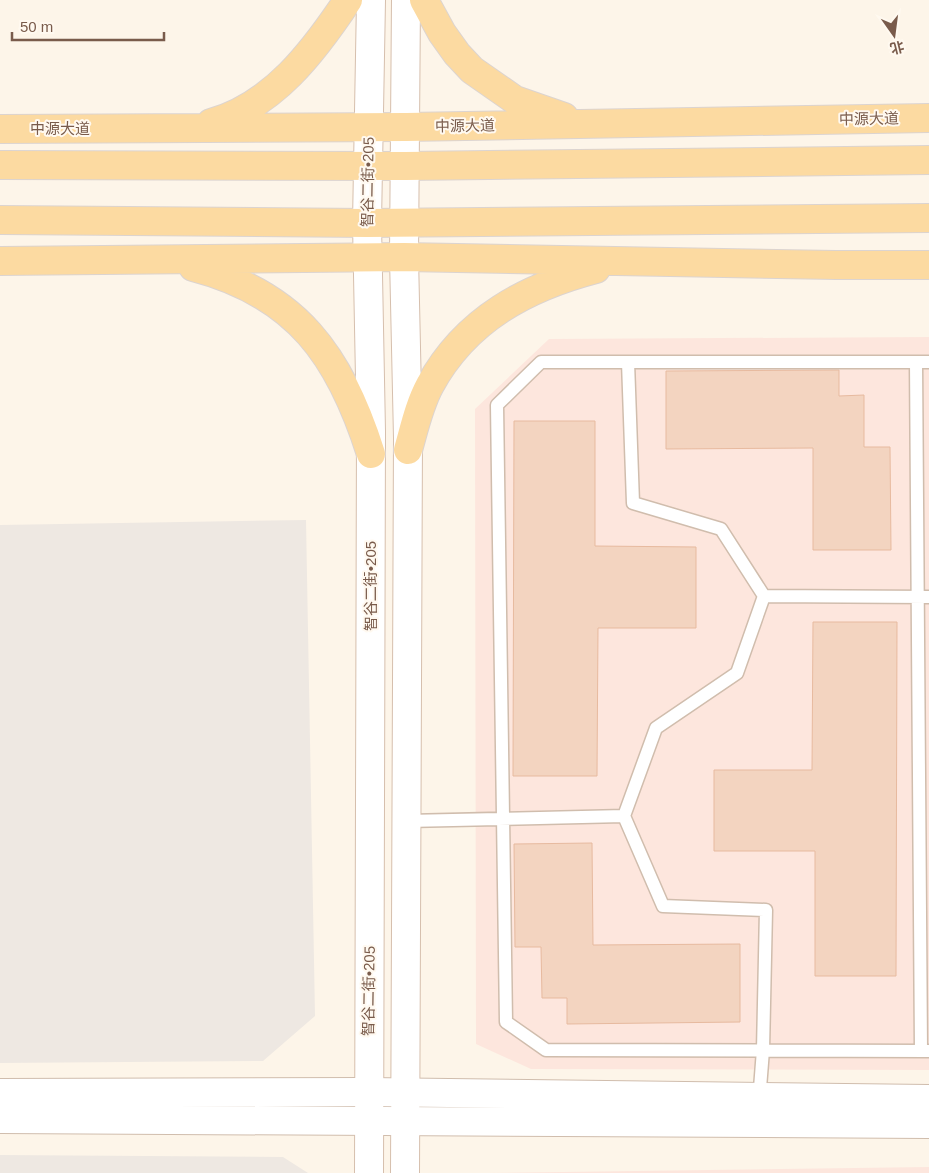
<svg xmlns="http://www.w3.org/2000/svg" width="929" height="1173" viewBox="0 0 929 1173" font-family="Arial,'Noto Sans SC',sans-serif">
<style>
.commercial{fill:#fde6dd}
.industrial{fill:#eee8e2}
.building{fill:#f3d4c0;stroke:#e7ba9f}
.lines{fill:none;stroke-linecap:round;stroke-linejoin:round}
.service-casing{stroke:#d0bdad;stroke-width:15}
.tertiary-casing{stroke:#d0bdad;stroke-width:30}
.secondary-casing{stroke:#d6bfad;stroke-width:30}
.primary-casing{stroke:#dcd4d0;stroke-width:30}
.service{stroke:#fff;stroke-width:12}
.tertiary{stroke:#fff;stroke-width:28}
.secondary{stroke:#fff;stroke-width:28}
.primary{stroke:#fcdaa1;stroke-width:28}
.labels{text-anchor:middle;stroke-width:4;stroke-linejoin:round;paint-order:stroke}
.street-label{font-size:15px;fill:#795b4b;stroke:#fff9f0}
</style>
<rect width="100%" height="100%" fill="#fdf5e9"/>
<path class="commercial" d="M 929,337 L 929,1070 L 531,1069 L 476,1044 L 475,409 L 549,339 Z
M 929,1167 L 929,1173 L 487,1173 Z"/>
<path class="industrial" d="M 306,520 L 315,1016 L 263,1061 L 0,1063 L 0,525 Z
M 0,1155 L 283,1157 L 308,1173 L 0,1173 Z"/>
<path class="building" d="M 839,370 L 839,396 L 864,395 L 864,447 L 890,447 L 891,550 L 813,550 L 813,448 L 666,449 L 666,371 Z
M 514,421 L 595,421 L 595,546 L 696,547 L 696,628 L 598,628 L 597,776 L 513,776 Z
M 813,622 L 897,622 L 896,976 L 815,976 L 815,851 L 714,851 L 714,770 L 812,770 Z
M 592,843 L 593,945 L 740,944 L 740,1022 L 567,1024 L 567,998 L 542,998 L 541,947 L 515,947 L 514,844 Z"/>
<g class="lines">
<g class="service-casing">
<path id="service" d="M 628,362 L 633,503 L 721,529 L 764,596 L 737,673 L 656,728 L 624,816 L 663,906 L 766,910 L 763,1050 L 759,1101
M 916,362 L 921,1051
M 929,362 L 541,362 L 497,405 L 506,1022 L 546,1050 L 929,1051
M 764,596 L 929,597
M 407,821 L 624,816"/>
</g>
<g class="tertiary-casing">
<path id="tertiary" d="M 0,1093 L 368,1092 L 929,1099
M 0,1119 L 929,1124"/>
</g>
<g class="secondary-casing">
<path id="secondary" d="M 369,1173 L 371,431 L 367,223 L 371,0
M 405,1173 L 408,438 L 404,257 L 406,0"/>
</g>
<g class="primary-casing">
<path id="primary" d="M 424,0 L 442,33 L 457,54 L 472,70 L 515,100 L 564,117
M 211,123 C 273,106 314,51 348,0
M 0,129 L 406,127 L 929,118
M 0,165 L 405,166 L 929,160
M 0,220 L 367,223 L 929,218
M 0,261 L 404,257 L 836,265 L 929,265
M 193,267 C 297,294 340,356 371,454
M 408,450 C 414,429 419,405 430,385 C 466,319 527,287 596,269"/>
</g>
<use href="#service" class="service"/>
<use href="#tertiary" class="tertiary"/>
<use href="#secondary" class="secondary"/>
<use href="#primary" class="primary"/>
</g>
<g class="labels">
<g class="street-label">
<text transform="translate(869 119) rotate(-1)" y="5">中源大道</text>
<text transform="translate(465 126) rotate(-1)" y="5">中源大道</text>
<text x="60" y="134">中源大道</text>
<text transform="translate(368 182) rotate(-89)" y="5">智谷二街•205</text>
<text transform="translate(371 586) rotate(-90)" y="5">智谷二街•205</text>
<text transform="translate(369 991) rotate(-89)" y="5">智谷二街•205</text>
</g>
</g>
<g transform="translate(894 35) rotate(166)" stroke="#fff9f0" stroke-width="4" paint-order="stroke">
<path d="M0-4L9 19L0 12L-9 19Z" fill="#795b4b"/>
<text y="-8" font-size="14" font-weight="bold" text-anchor="middle" fill="#795b4b">北</text>
</g>
<path d="M12 32v8h152v-8" fill="none" stroke="#795b4b" stroke-width="2.5"/>
<text x="20" y="32" font-size="15" fill="#795b4b" stroke="#fff9f0" stroke-width="4" paint-order="stroke">50 m</text>
</svg>
